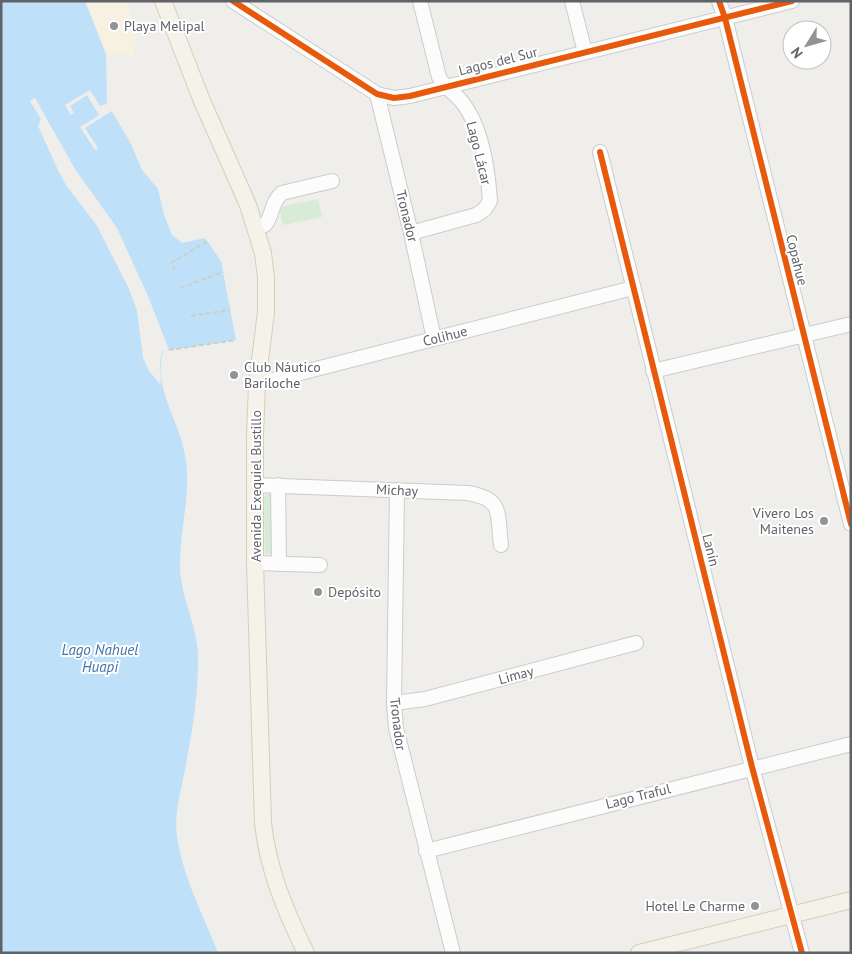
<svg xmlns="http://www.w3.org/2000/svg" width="852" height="954" viewBox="0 0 852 954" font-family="'PT Sans',sans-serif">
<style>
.green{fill:#d8ebd6}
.sand{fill:#f6f1e1}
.water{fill:#bfe0f9}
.pier{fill:#efeeea}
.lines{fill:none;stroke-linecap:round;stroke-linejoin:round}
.minor-casing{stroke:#cbcccc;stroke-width:16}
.major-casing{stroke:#d7ceb8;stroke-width:18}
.path{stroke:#cacfcc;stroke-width:2;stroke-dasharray:5 2.5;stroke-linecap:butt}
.minor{stroke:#fdfcfc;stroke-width:14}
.major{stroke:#f4f2e9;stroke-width:16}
.cycleway-casing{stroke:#fff;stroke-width:9}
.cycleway{stroke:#e8590c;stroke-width:6}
.poi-dot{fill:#919496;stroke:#fff;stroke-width:2}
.labels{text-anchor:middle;stroke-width:4;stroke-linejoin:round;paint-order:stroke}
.poi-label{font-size:14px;fill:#5f6368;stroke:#fff;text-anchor:start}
.street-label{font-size:14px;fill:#5f6368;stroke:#fff}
.water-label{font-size:15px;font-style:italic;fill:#4174aa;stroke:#fff}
</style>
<rect width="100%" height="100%" fill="#efeeea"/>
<path class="green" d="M 318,199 L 322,217 L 283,225 L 279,207 Z
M 269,493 L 272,495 L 275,554 L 265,554 L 264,497 Z"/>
<path class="sand" d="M 85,1 L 127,1 L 137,33 L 134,55 L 106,54 Z"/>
<path class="water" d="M 1,1 L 85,1 L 106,54 L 107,103 L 130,142 L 142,170 L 158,189 L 164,215 L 172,235 L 182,243 L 205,238 L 221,261 L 236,340 L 163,351 C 153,389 179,419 185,455 C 192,493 179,531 180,568 C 181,600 199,628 198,660 C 198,696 192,734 185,769 C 181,792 174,812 177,836 C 183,878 203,914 218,953 L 1,953 Z"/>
<path class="pier" d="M 90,90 L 100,106 L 107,103 L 112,111 L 85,128 L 98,148 L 95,150 L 80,127 L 99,115 L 87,95 L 70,106 L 74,113 L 71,115 L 65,105 Z
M 35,98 L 75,169 L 117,228 L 148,296 L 169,350 L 162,351 L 160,362 L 161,385 L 149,371 L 143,358 L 137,311 L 129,289 L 97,226 L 66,185 L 58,170 L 38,126 L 41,119 L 30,101 Z"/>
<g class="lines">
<g class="minor-casing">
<path id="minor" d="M 233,1 L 377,94 L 394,98 L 410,96 L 792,1
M 572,1 L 585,52
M 719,1 L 725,18 L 851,524
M 377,94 L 411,233 L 434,339
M 600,152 L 752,767 L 802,953
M 256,227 L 265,225 C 273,215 271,202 282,193 L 332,181
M 411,233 L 476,215 L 484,210 L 490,201 C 488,170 482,127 462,102 C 454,92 445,88 439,77 L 420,1
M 653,371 L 851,324
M 257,384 L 633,288
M 255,485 L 468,493 C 504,499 497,514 501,545
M 278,485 L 279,564
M 397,490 L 394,703 L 396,728 L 453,953
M 255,563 L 320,565
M 394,703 L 425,699 L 636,643
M 426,851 L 851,744"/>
</g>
<g class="major-casing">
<path id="major" d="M 163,1 L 202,101 L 248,205 L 263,253 L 266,278 L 266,312 L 257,384 L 255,435 L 255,563 L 263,823 C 268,870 285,910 306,953
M 639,953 L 851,900"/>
</g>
<path class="path" d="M 175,270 L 171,263 L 208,241
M 180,288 L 223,272
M 191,316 L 230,310
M 169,350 L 236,340"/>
<use href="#minor" class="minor"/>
<use href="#major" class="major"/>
<g class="cycleway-casing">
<path id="cycleway" d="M 233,1 L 377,94 L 394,98 L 410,96 L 792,1
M 719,1 L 725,18 L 851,524
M 600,152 L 752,767 L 802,953"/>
</g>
<use href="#cycleway" class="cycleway"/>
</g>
<g class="poi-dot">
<circle cx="114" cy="26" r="5"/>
<circle cx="234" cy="375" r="5"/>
<circle cx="824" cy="521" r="5"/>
<circle cx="318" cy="592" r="5"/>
<circle cx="755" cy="906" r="5"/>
</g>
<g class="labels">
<g class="poi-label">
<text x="124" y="31">Playa Melipal</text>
<text x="244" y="372">Club Náutico<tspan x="244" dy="16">Bariloche</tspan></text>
<text x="814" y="518" text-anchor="end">Vivero Los<tspan x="814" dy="16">Maitenes</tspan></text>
<text x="328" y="597">Depósito</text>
<text x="745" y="911" text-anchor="end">Hotel Le Charme</text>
</g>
<g class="street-label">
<text transform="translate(498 61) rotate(-14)" y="5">Lagos del Sur</text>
<text transform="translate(479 153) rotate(76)" y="5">Lago Lácar</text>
<text transform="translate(407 216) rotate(76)" y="5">Tronador</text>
<text transform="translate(797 260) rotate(76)" y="5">Copahue</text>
<text transform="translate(445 336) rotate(-14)" y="5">Colihue</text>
<text transform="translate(256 486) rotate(-90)" y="5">Avenida Exequiel Bustillo</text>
<text transform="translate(397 490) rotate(3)" y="5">Michay</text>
<text transform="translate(711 550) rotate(76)" y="5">Lanín</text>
<text transform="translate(516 675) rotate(-15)" y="5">Limay</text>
<text transform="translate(398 724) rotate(83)" y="5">Tronador</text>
<text transform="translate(638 796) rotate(-14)" y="5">Lago Traful</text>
</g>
<g class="water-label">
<text x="100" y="655">Lago Nahuel<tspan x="100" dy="17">Huapi</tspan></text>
</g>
</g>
<rect width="852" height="954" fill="none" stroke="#5f6368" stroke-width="5"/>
<g transform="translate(807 45) rotate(233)"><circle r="24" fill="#ffffff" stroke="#bfc1c3"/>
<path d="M0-4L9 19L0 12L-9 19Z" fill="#919496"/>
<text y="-8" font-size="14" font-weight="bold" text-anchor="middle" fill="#5f6368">N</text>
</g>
</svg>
